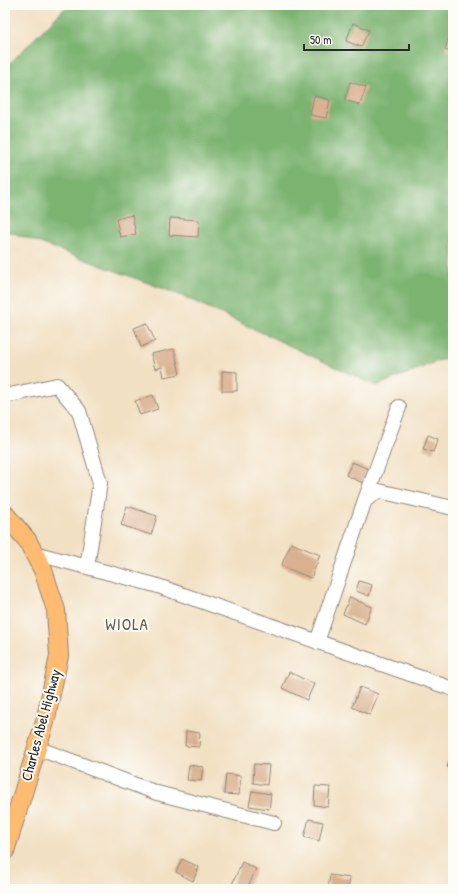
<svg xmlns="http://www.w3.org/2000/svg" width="458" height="894" viewBox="0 0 458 894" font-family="'Patrick Hand',sans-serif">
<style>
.forest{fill:#7cb371;stroke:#546f4e}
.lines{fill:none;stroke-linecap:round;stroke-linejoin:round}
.stream{stroke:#6ea7dd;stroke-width:4}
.building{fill:#d9b090}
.minor-casing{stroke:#8e8677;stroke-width:16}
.major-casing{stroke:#8e8677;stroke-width:20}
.minor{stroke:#fff;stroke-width:14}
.major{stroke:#febb71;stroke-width:18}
.labels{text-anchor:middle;stroke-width:4;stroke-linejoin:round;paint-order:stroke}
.street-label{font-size:15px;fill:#2b2b2b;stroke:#fdfcf7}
.quarter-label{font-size:17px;letter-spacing:1px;fill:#685a4e;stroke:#fdfcf7}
</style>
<rect width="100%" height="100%" fill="#fdfcf7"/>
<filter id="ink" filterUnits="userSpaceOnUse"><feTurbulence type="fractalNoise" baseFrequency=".025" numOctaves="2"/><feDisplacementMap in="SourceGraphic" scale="8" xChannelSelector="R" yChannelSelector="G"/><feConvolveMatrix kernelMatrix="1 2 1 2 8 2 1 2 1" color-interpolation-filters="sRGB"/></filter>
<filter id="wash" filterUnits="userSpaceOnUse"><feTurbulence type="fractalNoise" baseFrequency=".012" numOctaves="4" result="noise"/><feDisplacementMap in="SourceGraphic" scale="16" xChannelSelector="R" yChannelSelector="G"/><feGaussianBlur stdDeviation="0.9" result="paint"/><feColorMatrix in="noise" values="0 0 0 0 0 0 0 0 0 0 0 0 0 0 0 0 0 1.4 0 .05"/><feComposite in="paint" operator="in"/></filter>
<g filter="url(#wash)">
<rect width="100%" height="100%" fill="#f2e0c3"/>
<path class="forest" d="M 68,5 L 453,5 L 453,355 L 376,386 L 183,296 L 5,230 L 5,68 Z"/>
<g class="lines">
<path class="stream" d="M 5,8 L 8,5"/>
</g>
<g id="blocks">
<path class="building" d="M 353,23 L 369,30 L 361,47 L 346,41 Z
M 450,33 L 453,33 L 453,53 L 445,50 Z
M 350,82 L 366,87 L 360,105 L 345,100 Z
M 314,96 L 330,100 L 326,118 L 310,115 Z
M 132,215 L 136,234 L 120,237 L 116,219 Z
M 170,218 L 199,220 L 198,237 L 169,235 Z
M 147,323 L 155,341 L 141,347 L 134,328 Z
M 174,349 L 180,374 L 164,377 L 162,367 L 155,369 L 151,354 Z
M 222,371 L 237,372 L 237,391 L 222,391 Z
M 153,395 L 158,409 L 140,415 L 135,401 Z
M 428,435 L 438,439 L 433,452 L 423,449 Z
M 352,462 L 371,470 L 365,484 L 346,475 Z
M 127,506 L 157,516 L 151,535 L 121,525 Z
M 291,543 L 320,555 L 311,578 L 281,566 Z
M 359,581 L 372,585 L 369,596 L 356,591 Z
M 350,597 L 372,607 L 365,624 L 343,614 Z
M 289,672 L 314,684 L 307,700 L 282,688 Z
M 360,687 L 378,694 L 370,715 L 352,707 Z
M 186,731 L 200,733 L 199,747 L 185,746 Z
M 453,749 L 453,769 L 447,767 Z
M 254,764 L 269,765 L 267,785 L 253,783 Z
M 189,765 L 203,767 L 201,781 L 187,780 Z
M 226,774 L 241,776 L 239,795 L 224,794 Z
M 315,786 L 330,787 L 328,807 L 314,805 Z
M 252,791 L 271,794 L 269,809 L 249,806 Z
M 309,819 L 323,822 L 319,841 L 304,837 Z
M 182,859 L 199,867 L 193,881 L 176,872 Z
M 242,862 L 256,869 L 247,889 L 230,889 Z
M 330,875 L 350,878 L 348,889 L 328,889 Z"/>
</g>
</g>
<g filter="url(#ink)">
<use href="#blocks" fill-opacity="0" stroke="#8e8677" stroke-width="1"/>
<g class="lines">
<g class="minor-casing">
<path id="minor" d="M 5,396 L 57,385 L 79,411 L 100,483 L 87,567
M 365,500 L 399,407
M 34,553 L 155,585 L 453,689
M 317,642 L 365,500 L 379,491 L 453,508
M 37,748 L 157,793 L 274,823"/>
</g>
<g class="major-casing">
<path id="major" d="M 5,514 L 27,540 L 43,570 L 56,610 L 59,656 L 45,722 L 5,851"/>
</g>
<use href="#minor" class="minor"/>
<use href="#major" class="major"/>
</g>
</g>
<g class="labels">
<g class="street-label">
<text transform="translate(41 725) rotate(-75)" y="5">Charles Abel Highway</text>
</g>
<g class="quarter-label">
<text x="127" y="630">WIOLA</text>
</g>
</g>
<rect width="458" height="894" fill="none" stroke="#fdfcf7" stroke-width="20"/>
<path d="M304 44v6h105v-6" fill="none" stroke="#2b2b2b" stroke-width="2"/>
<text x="310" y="44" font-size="12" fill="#2b2b2b" stroke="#fdfcf7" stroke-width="3" paint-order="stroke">50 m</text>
</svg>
